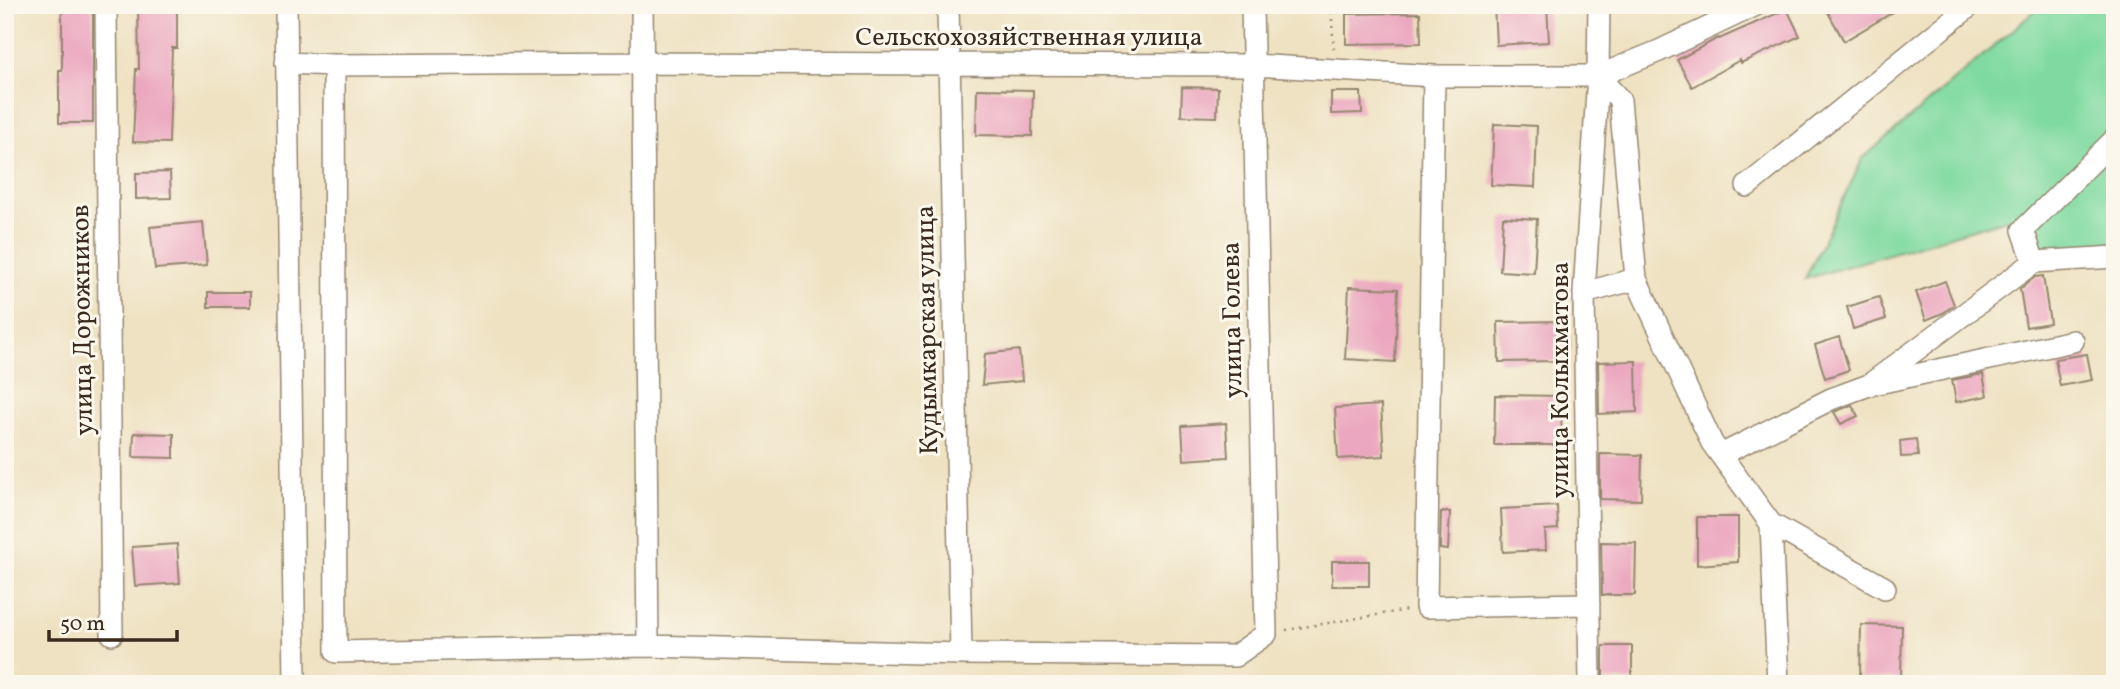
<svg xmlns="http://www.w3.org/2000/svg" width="2120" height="689" viewBox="0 0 2120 689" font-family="Vollkorn,serif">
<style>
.green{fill:#7fdaa0;stroke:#5d825f;stroke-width:2}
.building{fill:#eba7bf}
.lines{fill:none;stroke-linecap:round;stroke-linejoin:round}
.minor-casing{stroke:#958670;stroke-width:24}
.path{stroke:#958670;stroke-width:2.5;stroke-dasharray:2 5;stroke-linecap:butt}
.minor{stroke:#fff;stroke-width:21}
.labels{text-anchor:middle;stroke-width:6;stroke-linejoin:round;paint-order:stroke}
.street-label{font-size:26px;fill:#3b2a1e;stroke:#fbf7ec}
</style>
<rect width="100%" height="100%" fill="#fbf7ec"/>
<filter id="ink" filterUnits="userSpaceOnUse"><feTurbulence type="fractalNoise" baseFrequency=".0143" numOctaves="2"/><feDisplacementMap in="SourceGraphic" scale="14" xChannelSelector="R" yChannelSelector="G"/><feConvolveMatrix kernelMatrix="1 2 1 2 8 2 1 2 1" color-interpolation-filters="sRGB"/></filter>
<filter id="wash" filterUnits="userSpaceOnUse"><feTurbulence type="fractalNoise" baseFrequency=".00686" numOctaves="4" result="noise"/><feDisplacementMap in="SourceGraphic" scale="28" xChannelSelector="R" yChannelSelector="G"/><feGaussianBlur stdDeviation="1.57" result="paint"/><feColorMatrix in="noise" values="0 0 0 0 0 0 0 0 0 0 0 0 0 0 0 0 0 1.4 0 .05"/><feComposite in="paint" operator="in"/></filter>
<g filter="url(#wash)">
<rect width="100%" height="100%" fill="#efe2c2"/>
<path class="green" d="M 2042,5 L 2115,5 L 2115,244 L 2022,253 L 2010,218 L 1805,279 L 1863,158 Z"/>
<g id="blocks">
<path class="building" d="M 62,5 L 93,5 L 93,123 L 59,123 L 59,70 L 62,70 Z
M 138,5 L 177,5 L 177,48 L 172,48 L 169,143 L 133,142 L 136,69 L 139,69 Z
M 1494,5 L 1547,5 L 1549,42 L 1496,45 Z
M 1824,5 L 1905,5 L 1844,41 Z
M 1787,9 L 1800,36 L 1741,63 L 1740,60 L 1692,87 L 1677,60 L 1718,38 L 1719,39 Z
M 1420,13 L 1421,43 L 1346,44 L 1346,14 Z
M 1182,87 L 1218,88 L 1217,117 L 1181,116 Z
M 977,89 L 1033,90 L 1032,136 L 976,135 Z
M 1331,92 L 1361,92 L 1362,113 L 1331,114 Z
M 1494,124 L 1537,126 L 1535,187 L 1491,185 Z
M 170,172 L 171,198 L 136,199 L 136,173 Z
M 1503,217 L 1537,219 L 1534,273 L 1500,271 Z
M 203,222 L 207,265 L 155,269 L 150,227 Z
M 2043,276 L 2050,323 L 2026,327 L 2020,289 L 2035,277 Z
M 1945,281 L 1954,305 L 1943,313 L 1926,320 L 1916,292 Z
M 1349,287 L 1398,289 L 1395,362 L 1345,359 Z
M 208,292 L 250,292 L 250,307 L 208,307 Z
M 1879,297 L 1886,319 L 1853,329 L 1847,307 Z
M 1566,321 L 1567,347 L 1556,347 L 1556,361 L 1499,362 L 1498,322 Z
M 1839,337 L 1849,370 L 1825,378 L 1815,345 Z
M 1019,350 L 1022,381 L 982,385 L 985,354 Z
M 2087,354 L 2092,380 L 2060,386 L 2055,359 Z
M 1636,361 L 1637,412 L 1599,414 L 1598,362 Z
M 1983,374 L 1987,396 L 1956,402 L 1952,380 Z
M 1495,395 L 1562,396 L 1561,445 L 1494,445 Z
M 1381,405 L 1384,456 L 1338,459 L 1335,408 Z
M 1852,405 L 1858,416 L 1841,424 L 1834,412 Z
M 1226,423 L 1228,457 L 1184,460 L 1182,426 Z
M 134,433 L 174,434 L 174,458 L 133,457 Z
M 1916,439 L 1918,456 L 1901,457 L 1900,441 Z
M 1600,454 L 1642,455 L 1641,500 L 1600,499 Z
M 1557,506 L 1558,529 L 1545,530 L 1546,550 L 1503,552 L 1501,509 Z
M 1441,512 L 1450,512 L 1448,550 L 1440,549 Z
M 1697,517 L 1738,517 L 1738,562 L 1697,565 Z
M 1601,542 L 1636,543 L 1635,595 L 1602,595 Z
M 177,544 L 180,583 L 135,586 L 132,547 Z
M 1332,561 L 1369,561 L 1369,586 L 1332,586 Z
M 1861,625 L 1902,626 L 1901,679 L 1860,678 Z
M 1603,646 L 1632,646 L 1632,681 L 1603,681 Z"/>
</g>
</g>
<g filter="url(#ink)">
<use href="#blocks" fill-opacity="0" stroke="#958670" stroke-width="2"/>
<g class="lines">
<g class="minor-casing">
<path id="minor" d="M 106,5 L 112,634
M 286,5 L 295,684
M 642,5 L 648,646
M 948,5 L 961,654
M 1599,5 L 1598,76 L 1620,100 L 1636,279 L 1712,443 L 1771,524 L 1778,684
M 286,63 L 334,65 L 642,63 L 1254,65 L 1434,76 L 1598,76 L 1659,51 L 1756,5
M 334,65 L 336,652 L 648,646 L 961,654 L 1235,656 L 1266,634 L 1252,5
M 1434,76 L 1426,607 L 1589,604
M 1747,186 L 1971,5
M 2034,262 L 2023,230 L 2115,139
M 1584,293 L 1636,279
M 1878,383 L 2073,341
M 1721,455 L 1831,399 L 1869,385 L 2034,262 L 2115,257
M 1771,524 L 1885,588
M 1590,684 L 1584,293 L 1598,76"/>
</g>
<path class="path" d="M 1331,5 L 1334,52
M 1286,630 L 1407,610"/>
<use href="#minor" class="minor"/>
</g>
</g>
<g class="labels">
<g class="street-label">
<text x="1029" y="45">Сельскохозяйственная улица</text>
<text transform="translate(81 320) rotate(-91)" y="9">улица Дорожников</text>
<text transform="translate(1231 320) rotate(-91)" y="9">улица Голева</text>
<text transform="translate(926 330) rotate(-91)" y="9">Кудымкарская улица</text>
<text transform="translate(1559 380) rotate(-90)" y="9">улица Колыхматова</text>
</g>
</g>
<rect width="2120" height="689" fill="none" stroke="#fbf7ec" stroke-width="28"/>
<path d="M49 630v10h128v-10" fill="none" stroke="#3b2a1e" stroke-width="3.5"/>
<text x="60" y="630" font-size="21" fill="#3b2a1e" stroke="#fbf7ec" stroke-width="5" paint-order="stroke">50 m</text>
</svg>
